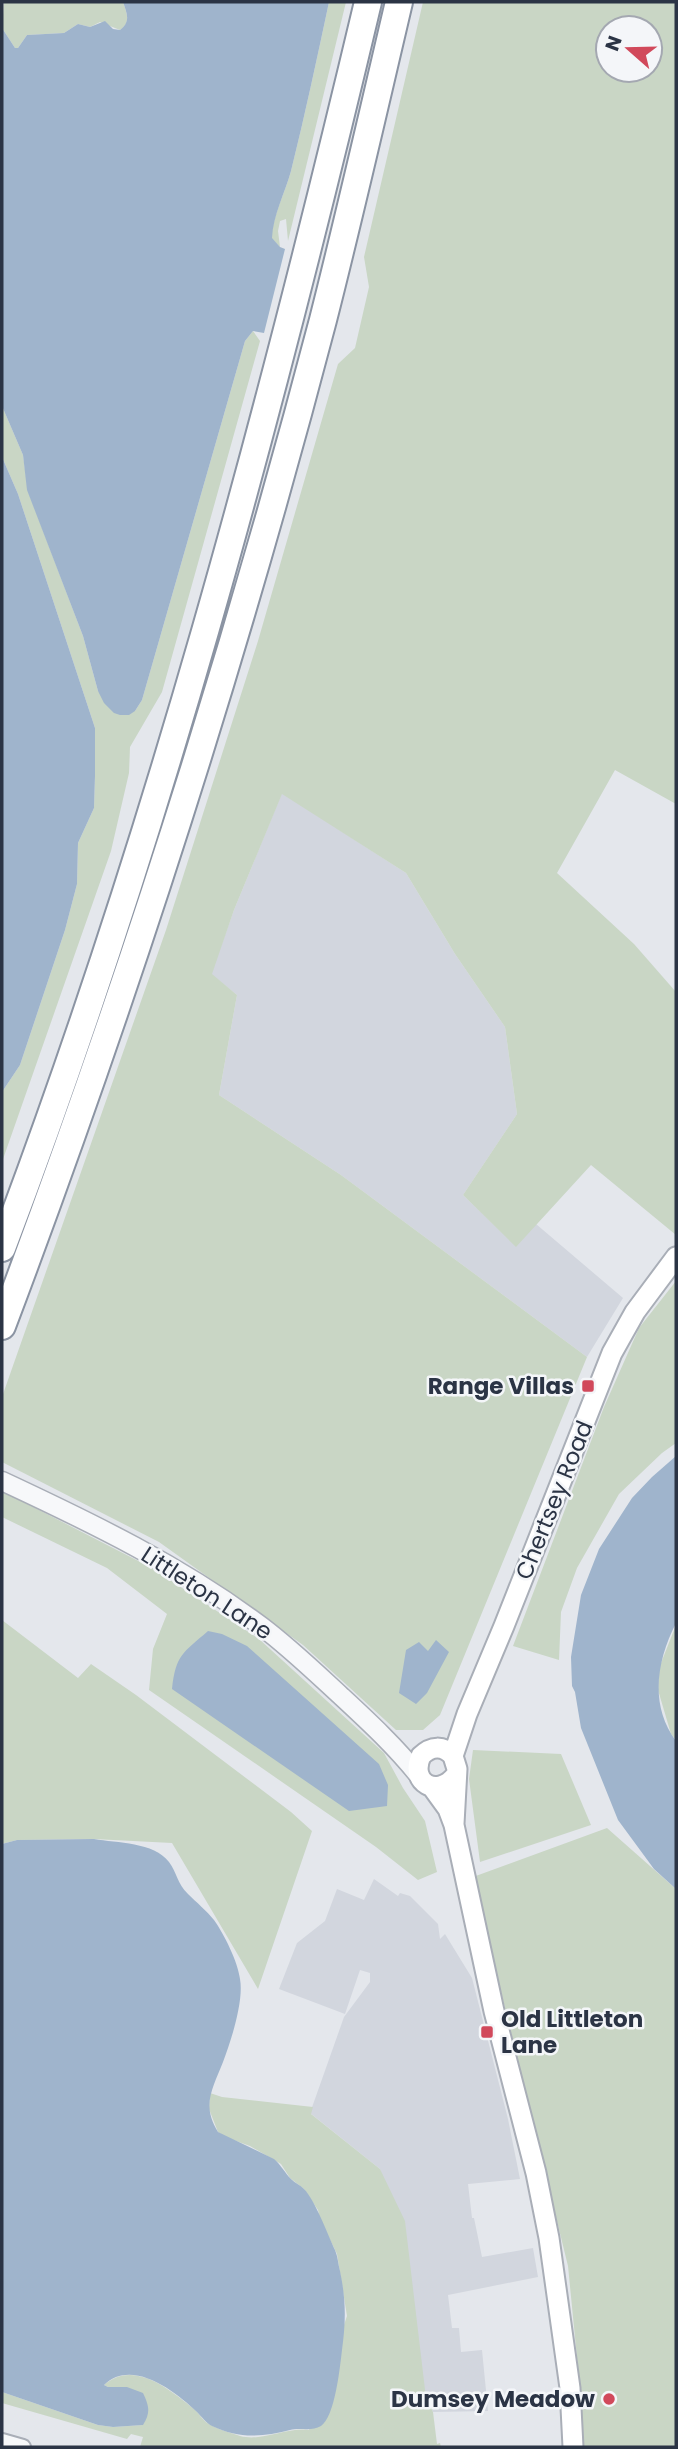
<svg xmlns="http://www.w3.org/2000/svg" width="678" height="2449" viewBox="0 0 678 2449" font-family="Poppins,sans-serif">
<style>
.built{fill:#d2d6de}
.green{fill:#c9d6c5;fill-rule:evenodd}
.water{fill:#9fb4cc}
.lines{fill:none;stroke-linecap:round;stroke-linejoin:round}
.minor-casing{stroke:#a9aeb7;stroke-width:18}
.tertiary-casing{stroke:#a9aeb7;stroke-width:21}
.secondary-casing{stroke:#a9aeb7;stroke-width:23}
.motorway-casing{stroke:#8b94a3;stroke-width:30}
.minor{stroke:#f7f8fa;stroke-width:14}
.tertiary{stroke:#f7f8fa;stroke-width:18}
.secondary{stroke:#fff;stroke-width:19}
.motorway{stroke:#fff;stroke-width:26}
.poi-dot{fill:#d1495b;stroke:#f4f6f9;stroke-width:2.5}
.labels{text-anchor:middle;stroke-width:5;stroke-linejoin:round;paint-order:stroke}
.poi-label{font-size:23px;font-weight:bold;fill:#2b3445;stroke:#f4f6f9;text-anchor:end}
.street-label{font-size:23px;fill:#2b3445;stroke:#f4f6f9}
</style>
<rect width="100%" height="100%" fill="#e4e7ec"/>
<path class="built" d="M 282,793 L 406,873 L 455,954 L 505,1027 L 517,1114 L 463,1195 L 516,1246 L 536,1224 L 623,1298 L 587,1357 L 341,1175 L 219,1095 L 237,995 L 211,974 L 234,910 Z
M 374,1879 L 398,1896 L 400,1893 L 410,1896 L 438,1924 L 440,1939 L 445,1934 L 472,1978 L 508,2119 L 520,2179 L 468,2184 L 472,2218 L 474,2218 L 482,2257 L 533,2248 L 538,2277 L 448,2295 L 452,2328 L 459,2328 L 461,2352 L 482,2350 L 488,2411 L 433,2412 L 426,2398 L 380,2169 L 310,2113 L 344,2017 L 370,1982 L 370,1973 L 360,1970 L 345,2014 L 279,1989 L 297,1943 L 325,1921 L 337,1889 L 364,1900 Z"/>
<path class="green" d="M 4,2 L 123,2 C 127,13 131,23 120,30 L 100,22 L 90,27 L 78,24 L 64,33 L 27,35 L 18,48 L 15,48 L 2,28 Z
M 329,2 L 346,2 L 288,241 L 286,219 L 280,221 L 278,231 L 280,247 L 271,238 C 273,215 285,193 291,171 C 305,115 317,58 329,2 Z
M 423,2 L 676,2 L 676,804 L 615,770 L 557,873 L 634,944 L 676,992 L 676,1235 L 591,1165 L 516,1247 L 463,1195 L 517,1114 L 505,1027 L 455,954 L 406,873 L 282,794 L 234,910 L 212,974 L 237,995 L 219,1095 L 341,1175 L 587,1357 L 440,1715 L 423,1730 L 396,1730 L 303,1645 L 159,1542 L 2,1462 L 2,1397 L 166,930 L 258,641 L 338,364 L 355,348 L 369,287 L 364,257 ZM 608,28 L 650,28 L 650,70 L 608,70 Z
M 253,331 L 260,341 L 162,692 L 130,747 L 129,773 L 111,851 L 2,1162 L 2,1092 L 20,1065 L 65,930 L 77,884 L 78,843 L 94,808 L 95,776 L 95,728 L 18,494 L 2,457 L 2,406 L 23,455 L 28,491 L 83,636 L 98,691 L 135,711 L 142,700 L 245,341 Z
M 676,1281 L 676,1443 L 662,1453 L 619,1494 L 577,1568 L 561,1612 L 559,1660 L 513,1646 L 604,1407 L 639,1328 Z
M 2,1491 L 152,1568 L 259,1639 L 384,1753 L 403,1788 L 425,1821 L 437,1872 L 418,1880 L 376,1847 L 149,1690 L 153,1649 L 167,1614 L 107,1568 L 2,1517 Z
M 2,1620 L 78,1678 L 91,1664 L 136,1695 L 291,1812 L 312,1831 L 258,1989 L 172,1843 L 94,1839 L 17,1840 L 2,1844 Z
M 676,1625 L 676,1740 L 671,1734 L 658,1690 L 659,1668 Z
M 473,1750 L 561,1754 L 591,1825 L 480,1862 L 469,1779 Z
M 607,1828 L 676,1889 L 676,2447 L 582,2447 L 579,2378 L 568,2266 L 473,1877 Z
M 210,2093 L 222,2097 L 313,2107 L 311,2114 L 380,2169 L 405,2221 L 426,2398 L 433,2412 L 437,2444 L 440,2443 L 441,2447 L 140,2447 L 143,2437 L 131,2434 L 127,2439 L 2,2403 L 2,2392 L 98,2425 L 113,2427 L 143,2425 L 127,2387 L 108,2387 L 104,2385 C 134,2359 170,2390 194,2409 C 199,2413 203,2421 209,2424 C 217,2429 231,2433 240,2436 C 263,2442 286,2427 309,2430 L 347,2316 L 337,2254 L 320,2219 L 318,2210 L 304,2189 L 290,2178 L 281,2164 L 250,2146 L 225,2137 L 218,2132 L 209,2109 Z"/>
<path class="water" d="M 123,2 L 329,2 C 317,58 305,115 291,171 C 285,193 273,215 272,238 L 280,247 L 285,249 L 264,333 L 253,331 L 245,341 L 142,700 L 135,711 L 129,715 L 120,715 L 114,713 L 104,703 L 98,691 L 83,636 L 27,490 L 23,455 L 2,406 L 2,28 L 15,48 L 18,48 L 27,35 L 64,33 L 78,24 L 90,27 L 105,21 L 113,29 L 120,30 C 131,22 127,13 123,2 Z
M 2,457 L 18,494 L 95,728 L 95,776 L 94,808 L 78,843 L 77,884 L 65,930 L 20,1065 L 2,1092 Z
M 676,1456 L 676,1623 C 657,1660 649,1705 676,1741 L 676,1889 L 654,1869 L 618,1820 L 581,1728 L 575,1692 L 572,1686 L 571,1657 L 581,1595 L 599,1549 L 632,1498 L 652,1477 Z
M 208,1631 L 222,1634 L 247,1646 L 379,1764 L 388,1785 L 387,1806 L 349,1811 L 172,1689 C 176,1654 183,1653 208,1631 Z
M 436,1640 L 449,1652 L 427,1693 L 416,1704 L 399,1693 L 406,1650 L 419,1642 L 428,1651 Z
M 94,1839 C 117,1843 154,1842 169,1862 C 177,1873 177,1883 188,1894 C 196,1902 207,1911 214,1920 C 224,1934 238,1962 240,1979 C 244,2001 231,2041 223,2062 C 213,2088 201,2105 218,2132 L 274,2159 C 281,2165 285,2173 291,2179 C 295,2183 300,2185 304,2189 C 315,2200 328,2235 335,2250 C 338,2257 338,2264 340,2271 C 346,2300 346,2320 342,2350 C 340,2367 335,2417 321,2426 C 311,2432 300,2427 290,2430 C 262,2437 239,2439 212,2426 C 206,2423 202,2417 197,2412 C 175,2391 132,2358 104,2385 L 108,2387 L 127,2387 L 143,2393 C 149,2406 151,2412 143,2425 L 113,2427 L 98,2425 L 2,2392 L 2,1844 L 17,1840 Z"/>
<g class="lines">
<g class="minor-casing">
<path id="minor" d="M 2,2441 L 23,2447"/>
</g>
<g class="tertiary-casing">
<path id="tertiary" d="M 2,1481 C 92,1523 181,1566 261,1626 C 289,1647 315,1672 341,1696 C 369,1722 396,1747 419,1776"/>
</g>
<g class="secondary-casing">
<path id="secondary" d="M 453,1756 L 467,1714 L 504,1626 L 612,1353 L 635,1312 L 676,1257
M 432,1787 L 448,1809 L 454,1825 L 494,2011 L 536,2173 L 549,2238 L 570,2388 L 573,2447
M 454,1824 L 457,1769 L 453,1756 C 443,1745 431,1746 421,1756 C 409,1783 437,1798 455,1776"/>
</g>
<g class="motorway-casing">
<path id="motorway" d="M 2,1248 C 156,842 268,423 368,2
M 2,1326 C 126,997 234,660 323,320 C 350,214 374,108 399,2"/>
</g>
<use href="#minor" class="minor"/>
<use href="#tertiary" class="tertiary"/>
<use href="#secondary" class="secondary"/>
<use href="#motorway" class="motorway"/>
</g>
<g class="poi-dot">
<rect x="581" y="1379" width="14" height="14" rx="3.5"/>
<rect x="480" y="2025" width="14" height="14" rx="3.5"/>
<circle cx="609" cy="2399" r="7"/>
</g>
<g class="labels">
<g class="poi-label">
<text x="574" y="1394">Range Villas</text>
<text x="501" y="2027" text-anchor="start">Old Littleton<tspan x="501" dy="26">Lane</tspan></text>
<text x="595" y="2407">Dumsey Meadow</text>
</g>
<g class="street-label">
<text transform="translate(554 1500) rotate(-68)" y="8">Chertsey Road</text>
<text transform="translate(207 1593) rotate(33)" y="8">Littleton Lane</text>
</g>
</g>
<rect width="678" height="2449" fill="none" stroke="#2b3445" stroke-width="7"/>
<g transform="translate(629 49) rotate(290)"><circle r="33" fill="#f4f6f9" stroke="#a4a8b1" stroke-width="2"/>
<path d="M0-5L12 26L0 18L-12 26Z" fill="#d1495b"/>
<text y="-10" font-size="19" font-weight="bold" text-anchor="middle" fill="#2b3445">N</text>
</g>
</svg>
